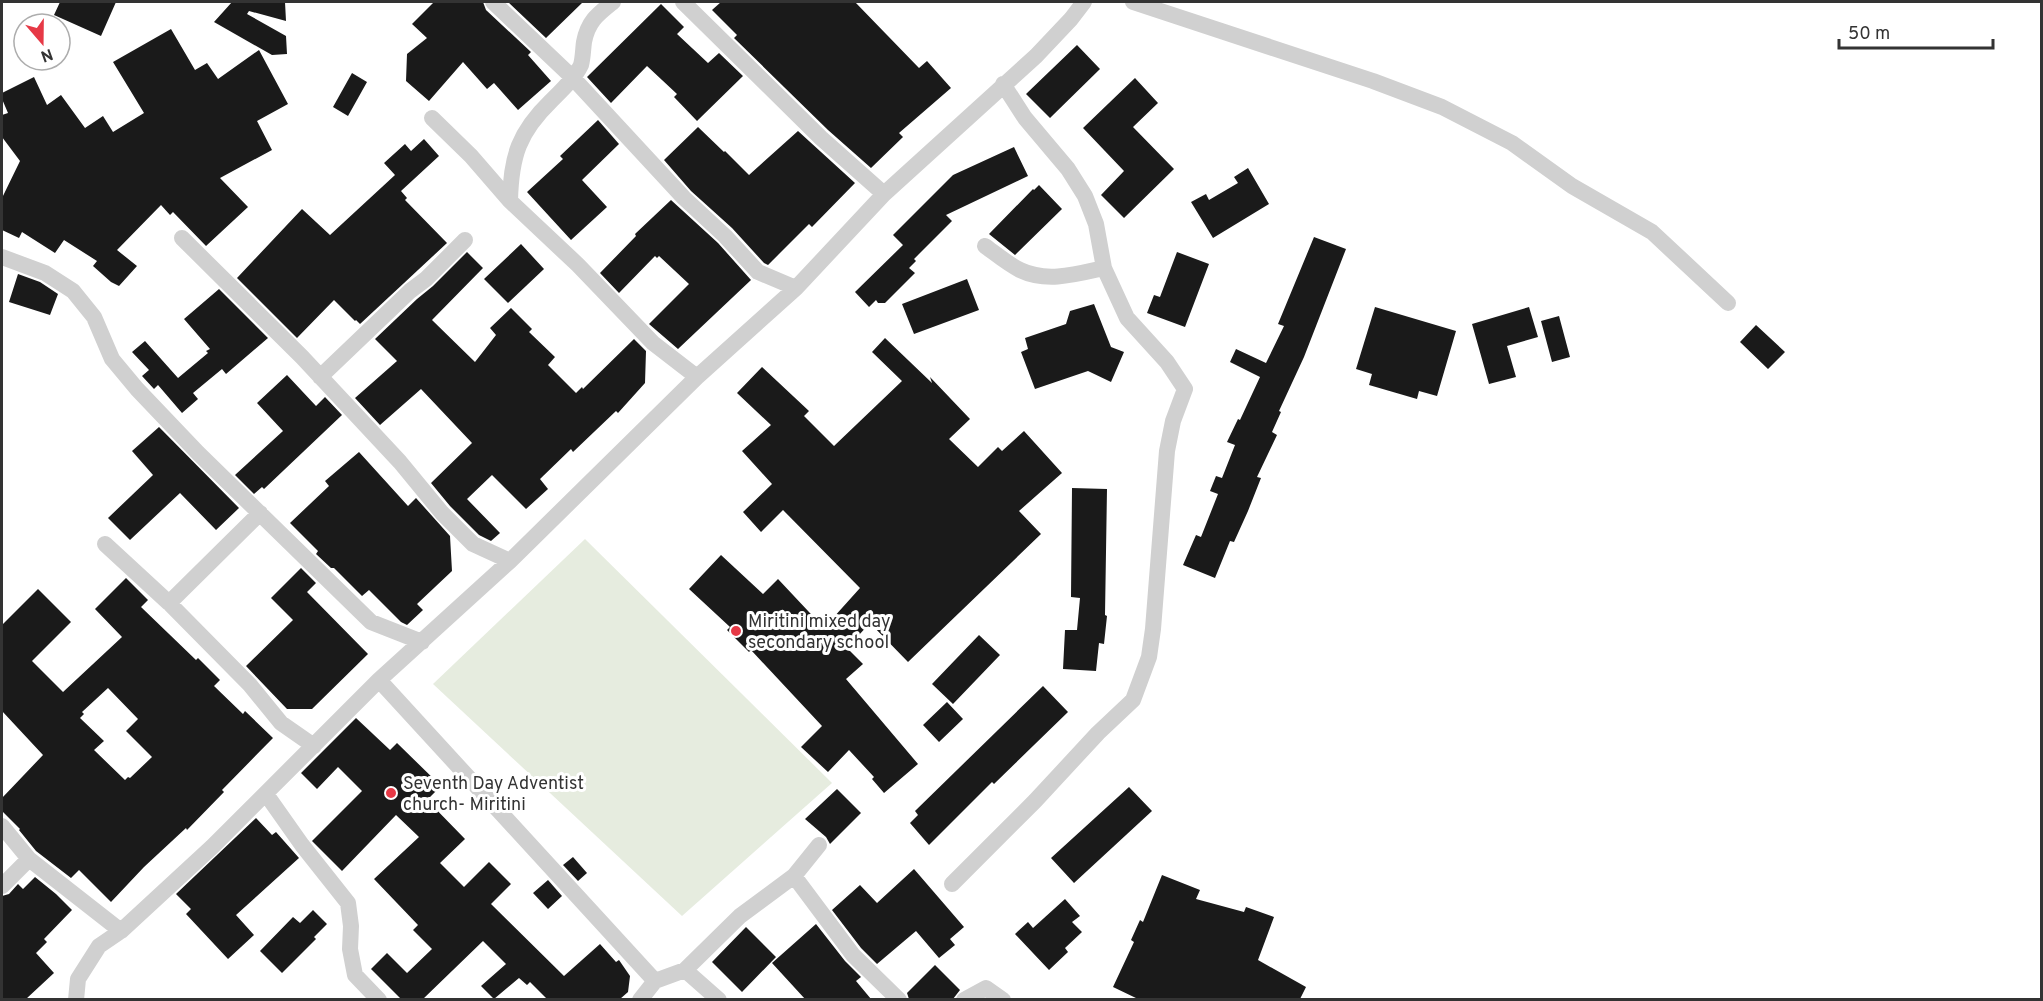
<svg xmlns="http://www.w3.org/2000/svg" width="2043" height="1001" viewBox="0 0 2043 1001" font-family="Overpass,sans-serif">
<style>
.green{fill:#e6ecdf}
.building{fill:#1a1a1a;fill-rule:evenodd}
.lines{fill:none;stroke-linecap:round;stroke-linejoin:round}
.minor{stroke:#d0d0d0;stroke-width:16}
.poi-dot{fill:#e63946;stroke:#fff;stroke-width:2}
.labels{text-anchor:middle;stroke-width:6;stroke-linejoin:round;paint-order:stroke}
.poi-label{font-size:18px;fill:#333;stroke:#fff;text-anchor:start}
</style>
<rect width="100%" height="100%" fill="#fff"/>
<path class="green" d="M 585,539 L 832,783 L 682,916 L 433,684 Z"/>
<path class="building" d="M 60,2 L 116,2 L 101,36 L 54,15 Z
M 232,2 L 285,2 L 286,21 L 249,11 L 247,14 L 286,36 L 287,54 L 272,55 L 214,22 Z
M 434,2 L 483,2 L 486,10 L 531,52 L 528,55 L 551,81 L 518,110 L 494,83 L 487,89 L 463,62 L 429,101 L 406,81 L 407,54 L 427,38 L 412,24 Z
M 508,2 L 583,2 L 546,38 Z
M 721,2 L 855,2 L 919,68 L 927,61 L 951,88 L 899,133 L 903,137 L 871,168 L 828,130 L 734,38 L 737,35 L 712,10 Z
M 661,4 L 684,27 L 677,34 L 708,63 L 719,53 L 743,76 L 697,121 L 674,97 L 677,94 L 647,66 L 611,103 L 587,77 Z
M 171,29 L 195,70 L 207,63 L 218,79 L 259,50 L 288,104 L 257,121 L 272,150 L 220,178 L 248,207 L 206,246 L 173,212 L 170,215 L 161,205 L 117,250 L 137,266 L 119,286 L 111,282 L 93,266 L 97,261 L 64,240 L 55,253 L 22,232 L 19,238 L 2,230 L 2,198 L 20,161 L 2,137 L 2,115 L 8,113 L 2,99 L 2,93 L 34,77 L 47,105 L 61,95 L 85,128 L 103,116 L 113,132 L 144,113 L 113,62 Z
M 1077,45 L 1100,69 L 1050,118 L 1026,94 Z
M 352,73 L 367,82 L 348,116 L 333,107 Z
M 1135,78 L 1158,103 L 1133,127 L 1174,169 L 1124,218 L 1101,195 L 1124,171 L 1083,128 Z
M 598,120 L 619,144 L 582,180 L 607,207 L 571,240 L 527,192 L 563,159 L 560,156 Z
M 698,127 L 724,152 L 725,151 L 749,175 L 798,131 L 855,183 L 812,227 L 809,224 L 768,265 L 764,263 L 732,228 L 691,191 L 664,160 Z
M 424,139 L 439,156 L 401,191 L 407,198 L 405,200 L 447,243 L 360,324 L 356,320 L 355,321 L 334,300 L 297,338 L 237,278 L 302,209 L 330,235 L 395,175 L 384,163 L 405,144 L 411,151 Z
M 1014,147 L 1028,176 L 946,215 L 952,221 L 914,259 L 916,261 L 909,268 L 915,273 L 885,303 L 878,303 L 876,300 L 869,307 L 855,292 L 903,245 L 893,235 L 953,175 Z
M 1248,168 L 1269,204 L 1213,238 L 1191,202 L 1206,194 L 1209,200 L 1238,183 L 1234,177 Z
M 1039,185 L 1062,209 L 1015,255 L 989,234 L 1033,189 L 1034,190 Z
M 671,200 L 718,243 L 751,280 L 678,349 L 649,324 L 689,284 L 659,256 L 657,258 L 655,256 L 619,293 L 600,273 L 636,236 L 635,234 Z
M 1314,237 L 1346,249 L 1304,357 L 1279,411 L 1281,412 L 1272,432 L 1277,435 L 1257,477 L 1261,478 L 1248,511 L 1234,542 L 1230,541 L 1215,578 L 1183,565 L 1196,535 L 1201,537 L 1218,494 L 1210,491 L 1216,476 L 1222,478 L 1235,445 L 1227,442 L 1238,419 L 1240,420 L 1260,377 L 1230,362 L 1236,349 L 1266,363 L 1284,326 L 1278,324 Z
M 521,244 L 544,269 L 508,303 L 484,279 Z
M 467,252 L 483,268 L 432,320 L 475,362 L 496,335 L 490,328 L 511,308 L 532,329 L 529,332 L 555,357 L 548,365 L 576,393 L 582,387 L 583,389 L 634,339 L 646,351 L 645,383 L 618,413 L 616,411 L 573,452 L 571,449 L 540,479 L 548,489 L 526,509 L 492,475 L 467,499 L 500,533 L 491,541 L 479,535 L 450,506 L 431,483 L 472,443 L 421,389 L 380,425 L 355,398 L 397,361 L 375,339 L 417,299 L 433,286 Z
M 1177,252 L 1209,264 L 1185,327 L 1147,313 L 1154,295 L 1160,297 Z
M 18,274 L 40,282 L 58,294 L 50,315 L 9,302 Z
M 967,279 L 979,310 L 914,334 L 902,304 Z
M 219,289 L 268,338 L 226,374 L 222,369 L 193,393 L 198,399 L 182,413 L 158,385 L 154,389 L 142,376 L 149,370 L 132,352 L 145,341 L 178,378 L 208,353 L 206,351 L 210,349 L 184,319 Z
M 1094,304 L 1111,347 L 1124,352 L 1111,382 L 1088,371 L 1035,389 L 1021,352 L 1028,349 L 1025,338 L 1066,324 L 1070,311 Z
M 1375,307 L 1456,331 L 1437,396 L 1419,391 L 1417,399 L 1369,385 L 1372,374 L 1356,369 Z
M 1529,307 L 1538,337 L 1507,346 L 1516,377 L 1489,384 L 1472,324 Z
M 1559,316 L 1570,357 L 1552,362 L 1541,321 Z
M 1756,325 L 1785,352 L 1768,369 L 1740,342 Z
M 885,338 L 932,383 L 930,377 L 970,419 L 949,439 L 978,467 L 998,447 L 1002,451 L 1024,431 L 1062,473 L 1019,511 L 1041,534 L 908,662 L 870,623 L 847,648 L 863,664 L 846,679 L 918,764 L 884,793 L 872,779 L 874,777 L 849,750 L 828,772 L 801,747 L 822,726 L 751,650 L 749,652 L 727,630 L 730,627 L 689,589 L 721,555 L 763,594 L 778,579 L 824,628 L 860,588 L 783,510 L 761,532 L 743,512 L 772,484 L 742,451 L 771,425 L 737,393 L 762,367 L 809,411 L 804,416 L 834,446 L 902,381 L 872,352 Z
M 287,375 L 316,406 L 325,397 L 342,415 L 264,489 L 262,487 L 254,494 L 235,475 L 283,431 L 257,403 Z
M 159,427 L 239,508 L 216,530 L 180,493 L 130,540 L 108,518 L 153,475 L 132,451 Z
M 359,452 L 408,506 L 416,498 L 450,536 L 452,571 L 417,604 L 423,610 L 407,625 L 401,622 L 369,590 L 362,596 L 334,568 L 331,568 L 316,554 L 318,551 L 290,523 L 329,486 L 325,481 Z
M 1072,488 L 1107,489 L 1105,615 L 1107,616 L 1104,644 L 1099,643 L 1096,671 L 1063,669 L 1065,630 L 1077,630 L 1080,598 L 1071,597 Z
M 301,568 L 316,583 L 307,592 L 368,654 L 312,709 L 287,709 L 246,666 L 293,620 L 271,598 Z
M 126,578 L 148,600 L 141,607 L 196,660 L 198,658 L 220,680 L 214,686 L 243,714 L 245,711 L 273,738 L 222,790 L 224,792 L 187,830 L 186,828 L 144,867 L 111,902 L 79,870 L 71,878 L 36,851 L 19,830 L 20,829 L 2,811 L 2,798 L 43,755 L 2,711 L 2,625 L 38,589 L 71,622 L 32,661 L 63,692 L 122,637 L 95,609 ZM 108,688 L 138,719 L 126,731 L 152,757 L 130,778 L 128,777 L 125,780 L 94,750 L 104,741 L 80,718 L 84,714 L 82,712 Z
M 979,635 L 1000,655 L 953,704 L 932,684 Z
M 1043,686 L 1068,712 L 994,784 L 992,782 L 929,845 L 910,823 L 918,815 L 915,811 Z
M 947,702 L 963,719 L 939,742 L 923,725 Z
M 356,718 L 390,750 L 397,743 L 441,786 L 427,800 L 465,839 L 440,863 L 464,887 L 489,862 L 511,884 L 491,904 L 564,976 L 600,944 L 616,962 L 619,960 L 630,976 L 628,992 L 620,999 L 547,999 L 530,982 L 527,985 L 519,978 L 494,999 L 481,986 L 506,964 L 483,941 L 423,999 L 401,999 L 371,969 L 387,953 L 407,973 L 432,949 L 413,930 L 418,925 L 374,879 L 419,837 L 396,815 L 342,871 L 312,841 L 362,791 L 338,767 L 317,789 L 301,773 Z
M 1129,787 L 1152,811 L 1074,883 L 1051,858 Z
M 837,789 L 861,813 L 830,844 L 826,837 L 805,819 Z
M 256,818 L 272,835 L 276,832 L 299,858 L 236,915 L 254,935 L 228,959 L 186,914 L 191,909 L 176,894 Z
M 573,857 L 587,873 L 578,881 L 563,865 Z
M 914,869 L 964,927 L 950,939 L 955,945 L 939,958 L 916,931 L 877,964 L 861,948 L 832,910 L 860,885 L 877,903 Z
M 1162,875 L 1200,890 L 1196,899 L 1244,912 L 1246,907 L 1274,917 L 1258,960 L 1306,987 L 1300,999 L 1138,999 L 1113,987 L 1134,942 L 1131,940 L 1140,920 L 1143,922 Z
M 35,877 L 56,894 L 72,910 L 44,939 L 47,942 L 36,953 L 54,973 L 26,999 L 2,999 L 2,896 L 9,894 L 18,884 L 23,889 Z
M 548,880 L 562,896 L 548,909 L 533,893 Z
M 1065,899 L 1080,916 L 1072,922 L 1082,932 L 1065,948 L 1068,952 L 1049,970 L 1015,934 L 1028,922 L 1033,928 Z
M 313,910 L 327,924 L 314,937 L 316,939 L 282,973 L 260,951 L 293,917 L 300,923 Z
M 816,924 L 845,961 L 861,977 L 856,981 L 871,999 L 805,999 L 772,963 Z
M 746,927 L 776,957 L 742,992 L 712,962 Z
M 935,965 L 960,990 L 953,999 L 909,999 L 907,993 Z"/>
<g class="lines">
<path class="minor" d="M 493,2 L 572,77 L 684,198 L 725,236 L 758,272 L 796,288
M 683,2 L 821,138 L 884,194
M 1133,2 L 1373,81 L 1442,107 L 1512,143 L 1572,186 L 1652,232 L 1728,303
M 432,118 L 471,156 L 510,201 L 578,265 L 653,343 L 697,377
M 510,201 C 511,156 519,132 551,101 C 561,91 575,78 581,65 C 583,58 583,49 584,42 C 588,21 598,14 613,2
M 182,238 L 302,357 L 400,462 L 442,513 L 473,544 L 510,561
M 985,246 C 996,254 1008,264 1020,270 C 1047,283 1077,274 1104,268
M 2,257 L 45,273 L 73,291 L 94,317 L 112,359 L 137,389 L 198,453 L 371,622 L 422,642
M 320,377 L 410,291 L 426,279 L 465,240
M 105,544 L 169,603 L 250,685 L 281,723 L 314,746
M 169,603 L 260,513
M 379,680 L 655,981
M 266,794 L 302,845 L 348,903 L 351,926 L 350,949 L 355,975 L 379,1000
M 2,826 L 29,859 L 121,931
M 794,876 L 853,955 L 899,1000
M 952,884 L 1035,801 L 1098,733 L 1133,700 L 1149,657 L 1153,629 L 1167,451 L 1173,421 L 1185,389 L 1167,362 L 1127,318 L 1104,268 L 1096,224 L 1085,196 L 1068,169 L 1025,118 L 1003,84
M 2,886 L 29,859
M 685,970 L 719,1000
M 76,1000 L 78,979 L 99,946 L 121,931 L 212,847 L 379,680 L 510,561 L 697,377 L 796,288 L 884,194 L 1036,56 L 1071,19 L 1084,2
M 640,1000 L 655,981 L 685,970 L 740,916 L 794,876 L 819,845
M 964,1000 L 986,988 L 1003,1000"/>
</g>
<g class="poi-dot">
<circle cx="736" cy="631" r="6"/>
<circle cx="391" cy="793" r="6"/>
</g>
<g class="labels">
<g class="poi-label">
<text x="748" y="627">Miritini mixed day<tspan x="748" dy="21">secondary school</tspan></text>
<text x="403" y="789">Seventh Day Adventist<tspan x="403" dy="21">church- Miritini</tspan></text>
</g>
</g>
<rect width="2043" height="1001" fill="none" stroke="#333333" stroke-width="6"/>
<g transform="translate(42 42) rotate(160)"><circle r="28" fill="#ffffff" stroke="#adadad" stroke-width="1.5"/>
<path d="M0-4.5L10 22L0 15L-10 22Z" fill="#e63946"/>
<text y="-9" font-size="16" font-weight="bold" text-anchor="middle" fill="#333333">N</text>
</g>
<path d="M1839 39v9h154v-9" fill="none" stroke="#333333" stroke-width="3"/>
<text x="1848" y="39" font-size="18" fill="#333333" stroke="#ffffff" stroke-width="4.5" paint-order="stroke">50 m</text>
</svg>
